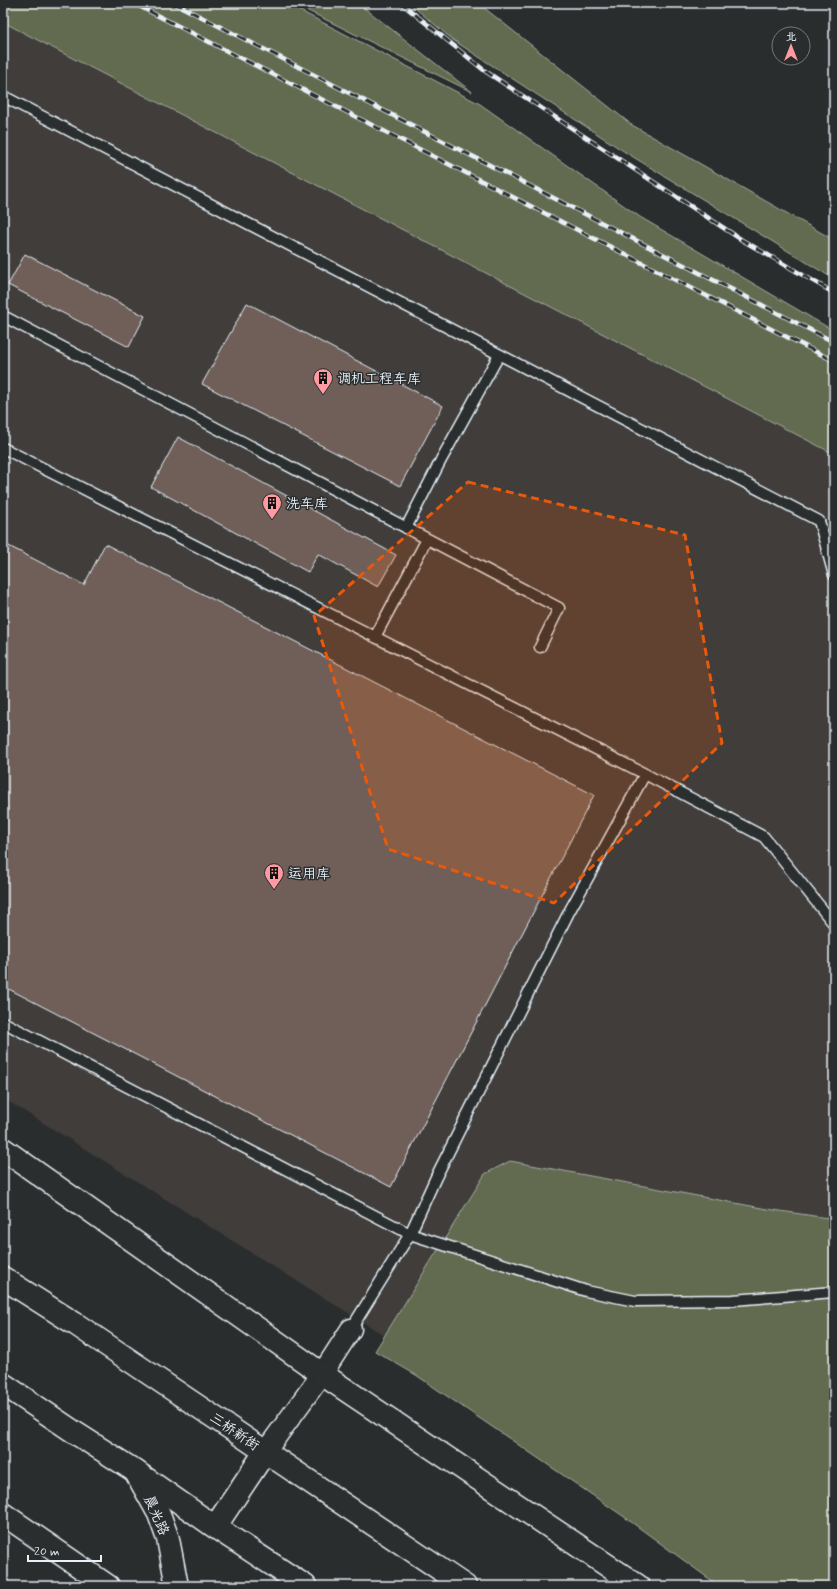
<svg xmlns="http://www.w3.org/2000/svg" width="837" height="1589" viewBox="0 0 837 1589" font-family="Mynerve,'LXGW WenKai TC',sans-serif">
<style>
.built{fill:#3f3c3b}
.green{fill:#626a4f;stroke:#a5aea4}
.building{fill:#705e59;stroke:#e8f1f8}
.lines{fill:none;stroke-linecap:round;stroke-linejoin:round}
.service-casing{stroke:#e8f1f8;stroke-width:13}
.minor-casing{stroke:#e8f1f8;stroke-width:23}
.tertiary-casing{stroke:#e8f1f8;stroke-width:25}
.secondary-casing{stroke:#e8f1f8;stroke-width:25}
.trunk-casing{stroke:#e8f1f8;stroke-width:25}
.service{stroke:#2a2d2e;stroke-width:10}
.minor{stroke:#2a2d2e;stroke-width:20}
.tertiary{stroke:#2a2d2e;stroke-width:22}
.secondary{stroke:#2a2d2e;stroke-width:22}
.trunk{stroke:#2a2d2e;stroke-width:22}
.rail-casing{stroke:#e8f1f8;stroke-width:4.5}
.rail{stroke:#2a2d2e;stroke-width:3;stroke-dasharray:9;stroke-linecap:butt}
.marked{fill:#e8590c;fill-opacity:0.2;stroke:#e8590c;stroke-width:3;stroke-dasharray:8 5;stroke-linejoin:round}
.labels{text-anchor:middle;stroke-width:3;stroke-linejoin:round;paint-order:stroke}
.poi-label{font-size:14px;fill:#e8f1f8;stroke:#2a2d2e;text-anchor:start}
.street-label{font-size:14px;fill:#e8f1f8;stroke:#2a2d2e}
</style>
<rect width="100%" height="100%" fill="#2a2d2e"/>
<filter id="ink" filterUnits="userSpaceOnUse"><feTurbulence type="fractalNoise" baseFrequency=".025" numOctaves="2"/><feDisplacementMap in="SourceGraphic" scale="8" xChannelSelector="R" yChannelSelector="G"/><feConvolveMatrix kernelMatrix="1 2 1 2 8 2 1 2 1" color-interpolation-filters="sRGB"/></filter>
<g filter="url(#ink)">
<path class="built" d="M 3,22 L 834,454 L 834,1307 L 443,1372 L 3,1098 Z"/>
<path class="green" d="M 3,3 L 285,3 L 480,104 L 640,217 L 834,331 L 834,454 L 3,22 Z
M 292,3 L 358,3 L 472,92 Z
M 409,3 L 478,3 L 632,125 L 834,240 L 834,279 L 625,152 L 453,40 Z
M 510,1161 L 767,1209 L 834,1219 L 834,1586 L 719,1586 L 623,1516 L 416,1375 L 375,1351 L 485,1174 Z"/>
<path class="building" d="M 25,254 L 145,316 L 129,347 L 8,285 Z
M 247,303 L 443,406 L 400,486 L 202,384 Z
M 178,437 L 396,555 L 378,587 L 318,554 L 308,572 L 151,487 Z
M 3,543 L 84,585 L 105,544 L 594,795 L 391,1187 L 3,986 Z"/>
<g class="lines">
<g class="service-casing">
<path id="service" d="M 3,96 L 819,521 L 834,575
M 3,316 L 559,608 L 540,647
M 3,448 L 645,774 L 764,837 L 834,924
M 406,528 L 441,460 L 499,355
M 375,637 L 427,539
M 645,774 L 569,912 L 436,1177 L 410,1234 L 586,1291 L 635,1301 L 733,1300 L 834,1292
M 3,1022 L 410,1234 L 351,1329"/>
</g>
<g class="minor-casing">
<path id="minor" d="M 265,1452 L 322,1374 L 351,1329"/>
</g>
<g class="tertiary-casing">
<path id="tertiary" d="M 135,1471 L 159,1514 L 168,1539 L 177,1586"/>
</g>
<g class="secondary-casing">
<path id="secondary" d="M 3,1149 L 322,1374 L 638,1586
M 3,1514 L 108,1586"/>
</g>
<g class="trunk-casing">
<path id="trunk" d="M 3,1278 L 77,1325 L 465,1586
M 3,1384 L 77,1434 L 135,1471 L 215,1527 L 305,1586
M 215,1527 L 265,1452"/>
</g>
<use href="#service" class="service"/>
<use href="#minor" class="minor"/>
<use href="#tertiary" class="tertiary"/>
<use href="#secondary" class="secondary"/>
<use href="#trunk" class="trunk"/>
<g class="rail-casing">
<path id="rail" d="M 133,3 L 834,361
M 174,3 L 834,342
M 401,3 L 485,71 L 742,240 L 834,293"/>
</g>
<use href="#rail" class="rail"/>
</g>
</g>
<path class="marked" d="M 468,482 L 685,535 L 722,743 L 554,903 L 388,849 L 314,616 Z"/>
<defs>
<g id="building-pin" transform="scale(1)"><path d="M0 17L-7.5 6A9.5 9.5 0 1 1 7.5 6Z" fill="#ff9aa2" stroke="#2a2d2e"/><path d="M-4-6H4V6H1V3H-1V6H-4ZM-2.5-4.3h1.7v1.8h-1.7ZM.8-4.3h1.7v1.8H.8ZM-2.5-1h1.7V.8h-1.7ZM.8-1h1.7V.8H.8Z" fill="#111"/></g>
</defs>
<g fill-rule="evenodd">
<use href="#building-pin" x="323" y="378"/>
<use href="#building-pin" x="272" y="503"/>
<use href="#building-pin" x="274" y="873"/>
</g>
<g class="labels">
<g class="poi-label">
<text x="337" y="383">调机工程车库</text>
<text x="286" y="508">洗车库</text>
<text x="288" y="878">运用库</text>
</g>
<g class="street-label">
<text transform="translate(235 1431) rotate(34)" y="5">三桥新街</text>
<text transform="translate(157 1515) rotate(66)" y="5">晨光路</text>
</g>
</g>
<rect width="837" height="1589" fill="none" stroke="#2a2d2e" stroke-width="16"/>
<rect x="8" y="8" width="821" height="1573" fill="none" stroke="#e8f1f8" stroke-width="1.5" filter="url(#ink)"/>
<g transform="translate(791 46)"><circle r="19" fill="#2a2d2e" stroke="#767b7f"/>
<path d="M0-3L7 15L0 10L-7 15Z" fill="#ff9aa2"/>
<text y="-6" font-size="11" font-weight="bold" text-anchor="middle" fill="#e8f1f8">北</text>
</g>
<path d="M28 1555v6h73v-6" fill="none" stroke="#e8f1f8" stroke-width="2"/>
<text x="34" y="1555" font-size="12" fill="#e8f1f8" stroke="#2a2d2e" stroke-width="3" paint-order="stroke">20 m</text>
</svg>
